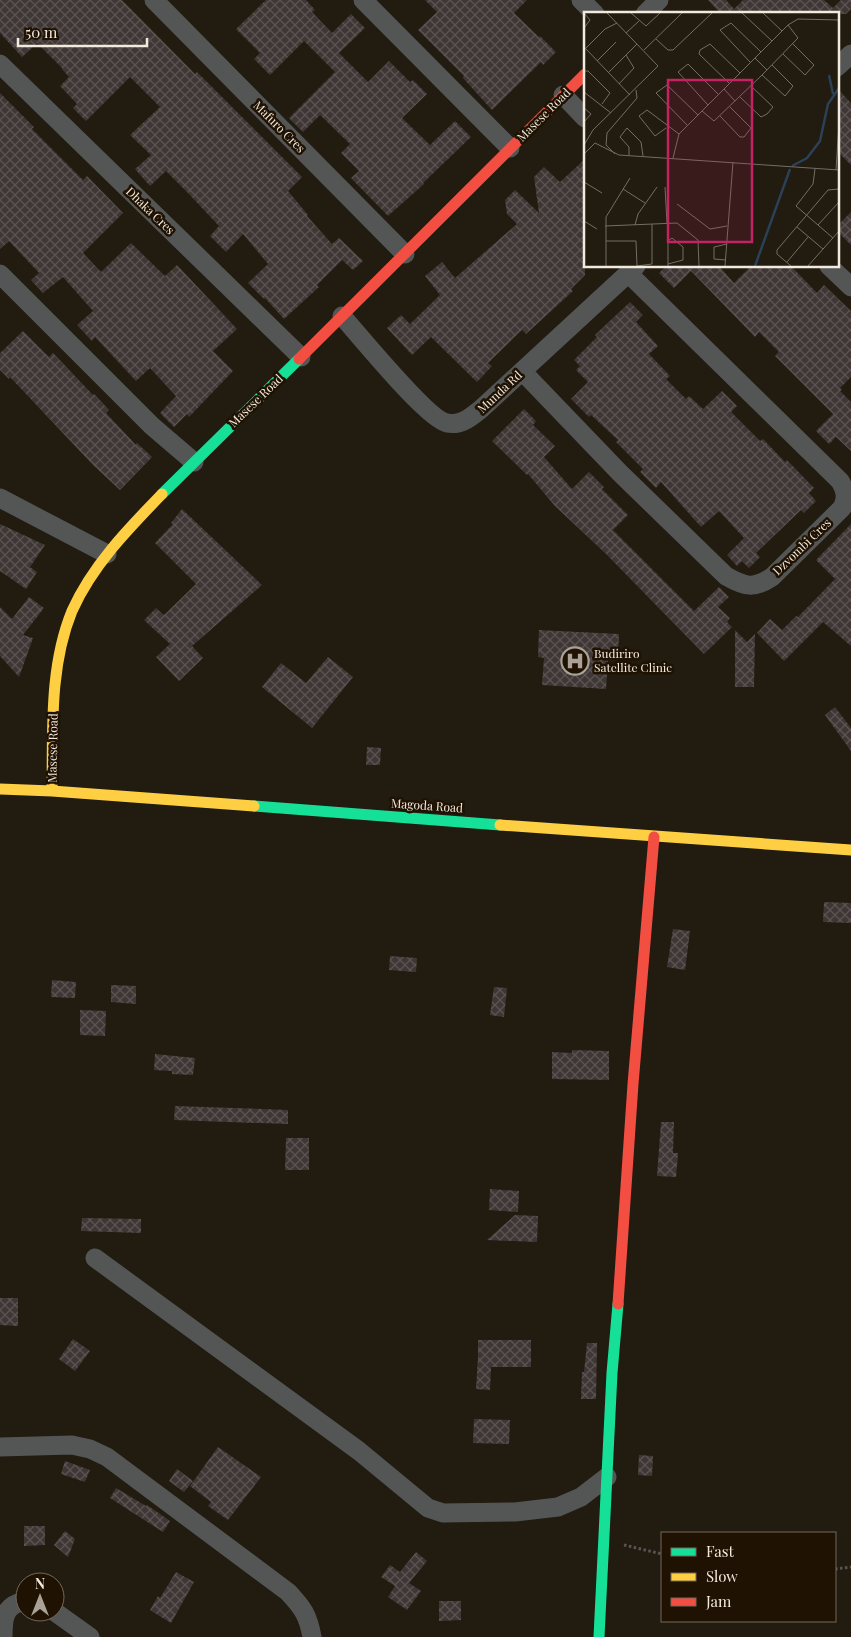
<svg xmlns="http://www.w3.org/2000/svg" width="851" height="1637" viewBox="0 0 851 1637" font-family="'Playfair Display',serif">
<style>
.building{fill:url(#building-cross-hatch)}
.lines{fill:none;stroke-linecap:round;stroke-linejoin:round}
.path{stroke:#575655;stroke-width:3;stroke-dasharray:2.5 2.5;stroke-linecap:butt}
.street{stroke:#545656;stroke-width:19}
.fast{stroke:#16e098;stroke-width:11}
.slow{stroke:#ffcf43;stroke-width:11}
.jam{stroke:#f24e42;stroke-width:11}
.labels{text-anchor:middle;stroke-width:5;stroke-linejoin:round;paint-order:stroke}
.street-label{font-size:12px;fill:#f3eade;stroke:#1f1202}
.poi-label{font-size:12px;fill:#f3eade;stroke:#1f1202;text-anchor:start}
.inset-river{fill:none;stroke:#2b4158;stroke-width:2.5}
.inset-road{fill:none;stroke:#756e62;stroke-width:1}
.view{fill:#c42262;fill-opacity:0.15;stroke:#c42262;stroke-width:2.5}
.inset-edge{fill:none;stroke:#f3eade;stroke-width:2.5}
</style>
<defs>
<pattern id="building-cross-hatch" width="8" height="8" patternUnits="userSpaceOnUse" patternTransform="scale(1.25)"><rect width="8" height="8" fill="#3f3735"/><path d="M0 0l8 8M0 8l8-8" fill="none" stroke="#5b5452"/></pattern>
</defs>
<rect width="100%" height="100%" fill="#211b10"/>
<path class="building" d="M 0,0 L 122,0 L 195,74 L 197,72 L 302,177 L 288,191 L 308,215 L 307,216 L 332,244 L 339,238 L 363,261 L 353,270 L 342,260 L 317,285 L 319,287 L 284,319 L 265,298 L 264,299 L 248,283 L 268,264 L 243,234 L 226,252 L 210,236 L 219,226 L 188,193 L 166,171 L 150,186 L 135,169 L 151,155 L 130,135 L 160,107 L 130,77 L 86,121 L 73,108 L 77,104 L 60,86 L 69,77 L 62,69 L 62,68 L 37,43 L 22,57 L 0,33 Z
M 266,0 L 306,0 L 315,10 L 312,12 L 332,33 L 351,14 L 365,28 L 339,53 L 368,82 L 389,61 L 410,82 L 413,80 L 427,94 L 402,118 L 430,145 L 455,121 L 471,137 L 423,183 L 424,184 L 388,216 L 351,178 L 359,171 L 341,153 L 350,144 L 320,115 L 303,132 L 289,118 L 335,72 L 304,41 L 270,75 L 254,59 L 260,53 L 236,29 Z
M 425,0 L 527,0 L 514,13 L 539,37 L 540,36 L 556,52 L 543,65 L 541,62 L 492,110 L 463,78 L 464,76 L 418,30 L 437,12 Z
M 708,0 L 726,0 L 734,9 L 743,0 L 824,0 L 833,8 L 841,0 L 851,0 L 851,9 L 846,14 L 721,14 Z
M 837,88 L 851,103 L 851,165 L 837,151 Z
M 0,93 L 34,127 L 32,129 L 83,180 L 87,176 L 123,213 L 83,253 L 101,272 L 131,243 L 165,276 L 177,265 L 237,329 L 213,351 L 233,371 L 189,417 L 187,414 L 174,427 L 160,413 L 176,396 L 150,368 L 136,381 L 95,337 L 92,341 L 77,325 L 93,311 L 63,277 L 43,293 L 31,280 L 39,273 L 9,241 L 0,249 Z
M 585,159 L 585,275 L 571,289 L 573,291 L 526,334 L 522,330 L 488,363 L 492,366 L 477,382 L 431,337 L 412,355 L 387,328 L 401,315 L 410,324 L 440,295 L 425,276 L 442,262 L 455,278 L 517,224 L 507,214 L 505,200 L 515,190 L 539,213 L 534,177 L 544,167 L 560,182 Z
M 851,212 L 851,245 L 837,231 L 837,226 Z
M 666,266 L 719,266 L 734,283 L 751,266 L 791,266 L 817,293 L 824,285 L 851,311 L 851,377 L 840,388 L 842,390 L 840,391 L 851,402 L 851,451 L 836,437 L 829,444 L 816,431 L 833,414 L 775,356 L 779,352 L 759,332 L 755,337 L 691,271 L 674,288 L 659,273 Z
M 630,302 L 643,315 L 636,322 L 658,346 L 649,354 L 670,376 L 666,379 L 686,399 L 689,396 L 703,409 L 722,391 L 737,406 L 731,412 L 760,441 L 763,439 L 785,462 L 787,460 L 814,488 L 809,493 L 816,501 L 804,513 L 801,510 L 756,553 L 760,557 L 749,568 L 742,561 L 737,566 L 727,555 L 744,538 L 719,511 L 701,527 L 661,482 L 656,488 L 640,472 L 643,469 L 616,442 L 618,440 L 591,415 L 589,417 L 571,399 L 588,382 L 576,370 L 580,366 L 574,360 L 597,337 L 595,335 Z
M 23,331 L 49,357 L 53,353 L 93,395 L 94,394 L 109,410 L 106,413 L 136,445 L 137,443 L 152,457 L 120,490 L 94,466 L 10,377 L 9,379 L 0,370 L 0,353 Z
M 524,409 L 536,421 L 533,425 L 555,446 L 544,457 L 572,489 L 589,472 L 604,487 L 602,489 L 628,515 L 613,530 L 694,611 L 719,587 L 729,597 L 718,607 L 730,618 L 727,622 L 732,627 L 704,654 L 606,554 L 555,506 L 528,474 L 527,475 L 492,441 Z
M 182,509 L 262,585 L 192,646 L 203,658 L 179,681 L 156,657 L 170,644 L 144,620 L 156,608 L 164,615 L 196,584 L 155,543 L 173,524 L 171,523 Z
M 0,524 L 45,545 L 30,567 L 37,572 L 26,589 L 0,571 Z
M 851,524 L 851,646 L 823,622 L 784,661 L 757,633 L 770,619 L 782,630 L 796,616 L 798,617 L 835,579 L 816,560 Z
M 29,597 L 44,608 L 23,635 L 33,638 L 19,677 L 0,656 L 0,607 L 12,619 Z
M 539,630 L 619,634 L 618,661 L 608,660 L 606,689 L 542,685 L 544,658 L 538,657 Z
M 735,630 L 747,642 L 755,634 L 754,687 L 735,687 Z
M 328,657 L 353,677 L 312,728 L 262,687 L 281,663 L 306,683 Z
M 835,707 L 851,728 L 851,751 L 825,715 Z
M 367,747 L 381,748 L 380,765 L 366,765 Z
M 824,902 L 851,903 L 851,923 L 823,922 Z
M 673,929 L 690,931 L 685,970 L 667,967 Z
M 390,956 L 417,958 L 416,972 L 389,970 Z
M 52,980 L 76,982 L 75,998 L 51,997 Z
M 111,985 L 136,986 L 136,1004 L 111,1002 Z
M 494,987 L 507,988 L 504,1017 L 490,1015 Z
M 80,1010 L 106,1011 L 105,1036 L 80,1035 Z
M 572,1050 L 609,1051 L 609,1080 L 552,1079 L 552,1052 L 572,1053 Z
M 155,1054 L 195,1058 L 193,1075 L 172,1074 L 172,1071 L 154,1070 Z
M 175,1106 L 288,1110 L 288,1124 L 174,1120 Z
M 661,1122 L 674,1122 L 673,1153 L 678,1153 L 676,1177 L 657,1176 Z
M 286,1138 L 309,1138 L 309,1170 L 285,1170 Z
M 490,1189 L 519,1191 L 518,1212 L 489,1210 Z
M 515,1215 L 538,1216 L 537,1242 L 487,1240 Z
M 82,1218 L 141,1219 L 141,1233 L 81,1231 Z
M 0,1298 L 18,1298 L 18,1326 L 0,1325 Z
M 73,1339 L 90,1351 L 75,1371 L 59,1359 Z
M 478,1340 L 531,1340 L 531,1367 L 491,1367 L 490,1390 L 476,1389 L 478,1357 Z
M 587,1343 L 597,1343 L 596,1399 L 581,1399 L 582,1372 L 584,1372 Z
M 474,1419 L 510,1420 L 509,1444 L 473,1443 Z
M 218,1447 L 261,1477 L 228,1520 L 208,1506 L 211,1502 L 190,1486 Z
M 639,1455 L 653,1456 L 652,1476 L 638,1475 Z
M 65,1461 L 90,1470 L 85,1482 L 61,1474 Z
M 177,1469 L 193,1481 L 184,1492 L 169,1481 Z
M 116,1488 L 146,1506 L 147,1505 L 170,1521 L 163,1532 L 110,1498 Z
M 24,1526 L 45,1526 L 45,1545 L 24,1546 Z
M 65,1531 L 75,1539 L 68,1557 L 54,1545 Z
M 416,1552 L 427,1561 L 409,1583 L 421,1591 L 407,1610 L 388,1597 L 395,1586 L 381,1577 L 390,1565 L 400,1572 Z
M 176,1572 L 194,1582 L 171,1623 L 150,1610 L 158,1596 L 160,1598 Z
M 439,1601 L 461,1601 L 461,1620 L 439,1621 Z"/>
<g class="lines">
<path class="path" d="M 624,1545 L 662,1554
M 835,1569 L 851,1567"/>
<path class="street" d="M 154,0 L 405,254
M 363,0 L 510,148
M 581,0 L 595,14
M 645,14 L 659,0
M 0,64 L 301,357
M 837,67 L 851,54
M 563,95 L 585,118
M 829,266 L 851,287
M 0,274 L 152,426 L 194,462
M 342,316 C 359,335 428,420 447,423 C 461,426 471,417 481,409 L 636,266
M 522,371 L 620,473 L 726,576 C 745,587 754,589 772,577 L 842,508 C 847,498 846,491 840,481 L 628,273
M 0,498 L 107,554
M 95,1258 L 359,1451 L 428,1508 L 443,1513 L 515,1512 L 558,1507 L 581,1497 L 607,1477
M 0,1447 L 72,1445 L 90,1449 L 107,1457 L 288,1592 C 303,1608 308,1615 312,1637
M 55,1612 L 90,1637
M 3,1637 C 3,1618 4,1605 25,1601"/>
<path class="fast" d="M 162,494 L 299,359
M 254,806 L 500,825
M 599,1637 L 612,1373 L 618,1304"/>
<path class="slow" d="M 0,789 L 52,791 L 254,806
M 52,791 C 53,731 49,667 72,611 C 92,566 128,529 162,494
M 500,825 L 851,850"/>
<path class="jam" d="M 299,359 L 585,74
M 618,1304 L 633,1084 L 654,837"/>
</g>
<defs>
<g id="hospital-ring" transform="scale(1.4375)"><circle r="9.5" fill="#1f1202" stroke="#aaa296" stroke-width="1.5"/><path d="M-5-5h3v3.5h4V-5h3V5h-3V1.5h-4V5h-3Z" fill="#aaa296"/></g>
</defs>
<g fill-rule="evenodd">
<use href="#hospital-ring" x="575" y="661"/>
</g>
<g class="labels">
<g class="street-label">
<text transform="translate(544 115) rotate(-45)" y="4">Masese Road</text>
<text transform="translate(279 127) rotate(45)" y="4">Mafuro Cres</text>
<text transform="translate(150 211) rotate(44)" y="4">Dhaka Cres</text>
<text transform="translate(500 392) rotate(-43)" y="4">Munda Rd</text>
<text transform="translate(256 401) rotate(-44)" y="4">Masese Road</text>
<text transform="translate(802 547) rotate(-44)" y="4">Dzvombi Cres</text>
<text transform="translate(53 748) rotate(-89)" y="4">Masese Road</text>
<text transform="translate(427 806) rotate(4)" y="4">Magoda Road</text>
</g>
<g class="poi-label">
<text x="594" y="658">Budiriro<tspan x="594" dy="14">Satellite Clinic</tspan></text>
</g>
</g>
<g transform="translate(584 12)">
<rect width="255" height="255" fill="#211b10"/>
<path class="inset-river" d="M 245,63 L 249,82M 208,154 L 223,146 L 236,129 L 244,92 L 255,76M 171,254 L 206,157"/>
<path class="inset-road" d="M 0,1 L 6,8 L 0,16M 47,1 L 62,14 L 76,1M 158,1 L 188,29M 179,1 L 198,19M 42,21 L 55,9M 72,27 L 84,38 L 89,38 L 128,1M 2,37 L 46,83M 0,38 L 21,17 L 33,11M 60,38 L 98,1M 199,42 L 221,63 L 230,53 L 209,32M 171,46 L 183,58M 13,49 L 32,30M 166,50 L 136,18 L 147,11 L 177,40M 0,59 L 4,59 L 26,81 L 18,92M 24,61 L 53,32M 178,63 L 201,84 L 209,74 L 188,53M 145,71 L 115,42 L 116,38 L 126,32 L 156,61M 35,72 L 50,56 L 42,43M 140,77 L 151,89M 0,80 L 27,101M 156,85 L 177,105 L 183,102 L 189,95 L 167,74M 124,93 L 94,60 L 104,52 L 134,82M 0,96 L 7,102 L 0,110M 118,99 L 130,109 L 178,63 L 214,26 L 204,13M 136,104 L 156,125 L 160,125 L 167,116 L 146,95M 103,113 L 72,81 L 83,73 L 114,103M 82,116 L 71,124 L 55,104 L 63,98 L 95,122M 0,133 L 9,118 L 74,54 L 23,1M 0,142 L 11,131 L 35,143 L 255,158M 31,142 L 22,133 L 23,121 L 53,86 L 52,78M 45,143 L 45,135 L 36,125 L 43,116 L 57,130 L 59,144M 89,146 L 95,122 L 204,13 L 214,7 L 255,8M 231,157 L 229,172 L 212,194 L 249,226M 252,158 L 255,112M 0,170 L 18,181M 81,175 L 83,211M 39,177 L 61,191M 93,192 L 126,217 L 143,214M 0,209 L 13,217M 51,213 L 54,202 L 73,175M 234,213 L 255,190M 21,214 L 93,211 L 114,228 L 115,254M 213,215 L 239,237M 22,229 L 52,229 L 53,254M 142,248 L 130,247 L 130,235 L 143,232M 203,250 L 224,225M 84,252 L 99,248 L 99,235 L 88,226 L 84,229 L 84,254M 22,254 L 22,205 L 46,166M 53,254 L 68,252 L 68,212M 141,254 L 149,150M 207,254 L 193,242 L 193,238 L 244,178 L 255,177M 224,254 L 255,219"/>
<path class="view" d="M 84,68 L 168,68 L 168,230 L 84,230 Z"/>
<rect width="255" height="255" class="inset-edge"/>
</g>
<rect x="661" y="1532" width="175" height="90" fill="#1f1202" stroke="#74685a"/>
<rect x="671" y="1548" width="25" height="8" fill="#16e098" stroke="#74685a"/>
<text x="706" y="1557" font-size="15" fill="#f3eade">Fast</text>
<rect x="671" y="1573" width="25" height="8" fill="#ffcf43" stroke="#74685a"/>
<text x="706" y="1582" font-size="15" fill="#f3eade">Slow</text>
<rect x="671" y="1598" width="25" height="8" fill="#f24e42" stroke="#74685a"/>
<text x="706" y="1607" font-size="15" fill="#f3eade">Jam</text>
<g transform="translate(40 1597)"><circle r="24" fill="#1f1202" stroke="#74685a"/>
<path d="M0-4L9 19L0 12L-9 19Z" fill="#aaa296"/>
<text y="-8" font-size="14" font-weight="bold" text-anchor="middle" fill="#f3eade">N</text>
</g>
<path d="M18 38v8h129v-8" fill="none" stroke="#f3eade" stroke-width="2.5"/>
<text x="25" y="38" font-size="15" fill="#f3eade" stroke="#1f1202" stroke-width="4" paint-order="stroke">50 m</text>
</svg>
